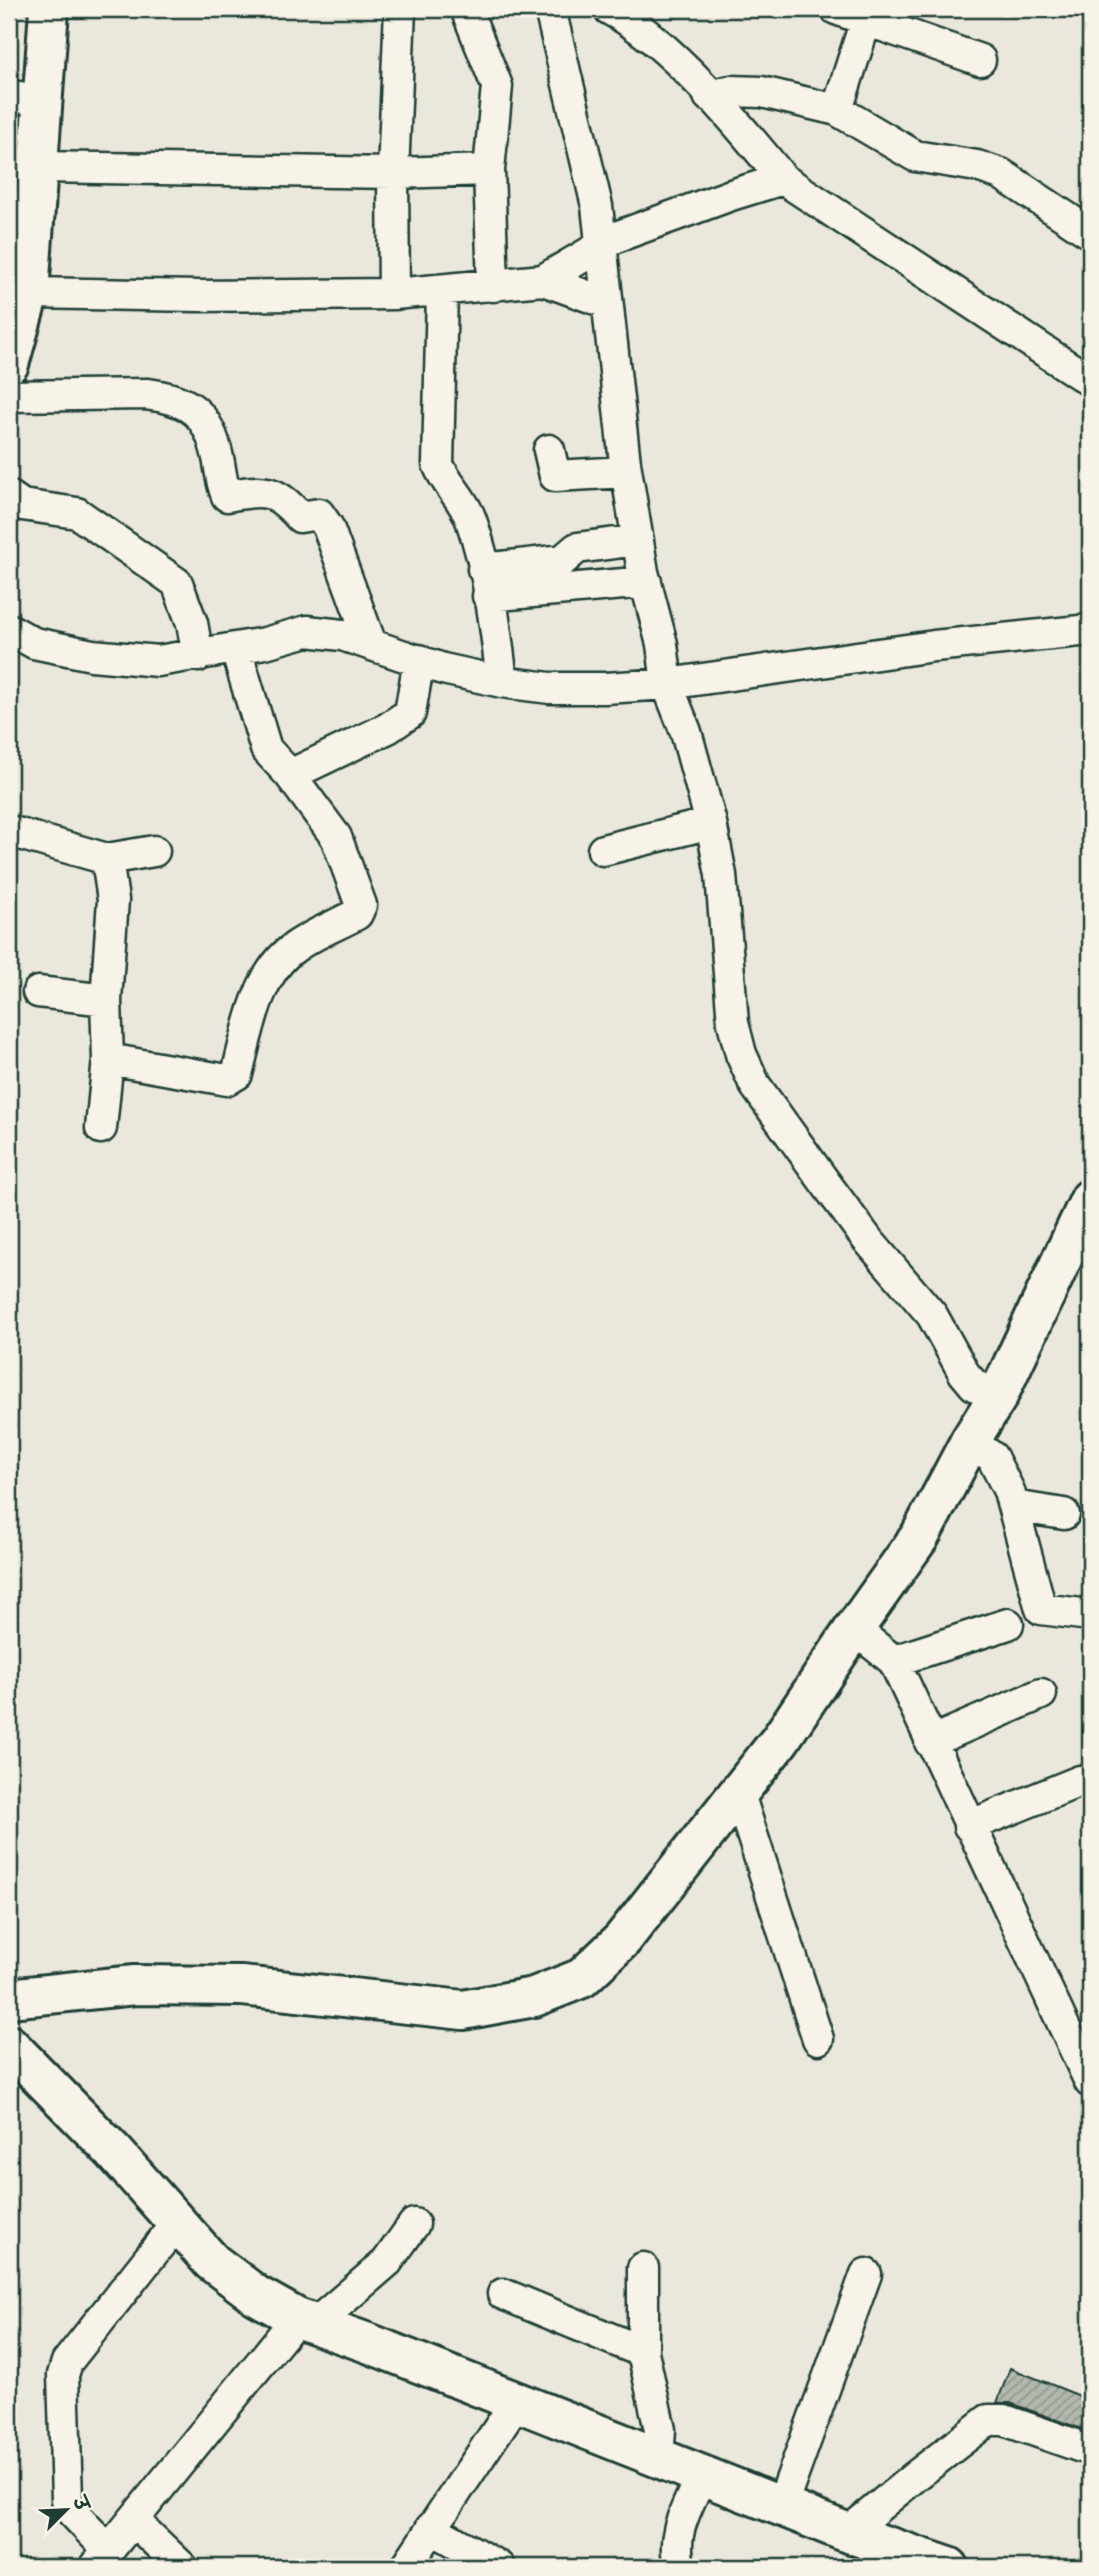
<svg xmlns="http://www.w3.org/2000/svg" width="1099" height="2576" viewBox="0 0 1099 2576" font-family="'Indie Flower','Playpen Sans Deva',sans-serif">
<style>
.building{fill:url(#building-hatch);stroke:#1f3d34;stroke-width:2}
.lines{fill:none;stroke-linecap:round;stroke-linejoin:round}
.minor-casing{stroke:#1f3d34;stroke-width:35}
.major-casing{stroke:#1f3d34;stroke-width:44}
.minor{stroke:#f7f3e8;stroke-width:30}
.major{stroke:#f7f3e8;stroke-width:38}
</style>
<defs>
<pattern id="building-hatch" width="6" height="6" patternUnits="userSpaceOnUse" patternTransform="scale(1.75)"><rect width="6" height="6" fill="#b2b8ae"/><path d="M-1 1l2-2M0 6l6-6M5 7l2-2" fill="none" stroke="#90978e"/></pattern>
</defs>
<rect width="100%" height="100%" fill="#eae8dd"/>
<filter id="ink" filterUnits="userSpaceOnUse"><feTurbulence type="fractalNoise" baseFrequency=".0143" numOctaves="2"/><feDisplacementMap in="SourceGraphic" scale="14" xChannelSelector="R" yChannelSelector="G"/><feConvolveMatrix kernelMatrix="1 2 1 2 8 2 1 2 1" color-interpolation-filters="sRGB"/></filter>
<g filter="url(#ink)">
<path class="building" d="M 1010,2368 L 1090,2400 L 1090,2432 L 1010,2403 L 997,2403 Z"/>
<g class="lines">
<g class="minor-casing">
<path id="minor" d="M 466,9 L 497,86 L 489,170 L 493,286
M 550,9 L 597,206 L 625,463 L 643,572 L 662,644 L 667,684 L 686,732 L 711,823 L 721,875 L 733,1023 L 741,1054 L 755,1085 L 824,1181 L 867,1239 L 932,1315 L 964,1373 L 974,1385 L 998,1396
M 609,9 C 671,42 739,125 783,179
M 836,9 L 866,20 L 870,9
M 9,96 L 44,100
M 709,96 L 730,91 L 762,92 L 837,110 L 915,156 L 977,166 L 1001,174 L 1090,233
M 837,110 L 866,20 L 980,60
M 39,167 L 393,173 L 400,9
M 543,280 L 607,303
M 442,290 L 438,464 C 446,485 464,499 471,520 C 489,571 496,629 502,682
M 29,293 L 199,296 L 394,294 L 543,280 L 616,237 L 731,195 L 783,179 L 1090,381
M 394,294 L 393,173 L 489,170
M 9,396 L 146,394 C 190,399 209,414 218,458 C 221,471 221,483 227,496 C 264,489 274,488 300,517 L 319,514 L 328,527 L 371,644
M 549,450 L 555,476 L 626,472
M 9,496 L 22,505 L 77,513 L 177,583 L 192,623 L 198,656
M 483,569 L 563,560 L 577,548 L 638,540
M 488,596 L 646,582
M 9,629 L 34,643 L 92,655 L 158,661 L 265,643 L 307,631 L 342,635 L 443,669 L 502,682 L 550,688 L 605,688 L 667,684 L 934,646 L 1090,630
M 290,775 L 388,728 L 410,713 L 419,660
M 9,831 L 107,859 L 113,900 L 106,1000 L 108,1059 L 101,1128
M 603,850 L 711,823
M 107,859 L 154,851
M 38,992 L 106,1000
M 108,1059 L 227,1080 L 237,1074 C 248,1032 256,974 295,947 C 313,934 337,925 357,914 L 361,905 L 336,837 L 290,775 L 266,749 L 236,649
M 970,1441 L 992,1457 L 1009,1491 L 1041,1609 L 1090,1615
M 1013,1506 L 1064,1514
M 854,1629 L 894,1661 L 1090,2082
M 894,1661 L 1008,1624
M 930,1742 L 1041,1694
M 739,1794 L 818,2039
M 969,1826 L 1080,1781
M 643,2268 L 643,2352 L 660,2430 L 658,2457
M 503,2294 L 643,2352
M 315,2324 L 387,2262 L 414,2224
M 782,2505 L 866,2274
M 133,2520 L 182,2567
M 431,2528 L 499,2567
M 851,2534 L 860,2522 L 917,2475 L 988,2420 L 1004,2420 L 1090,2450
M 109,2551 L 72,2512 L 67,2499 L 63,2375 L 67,2362 L 176,2224
M 95,2567 L 297,2318
M 406,2567 L 517,2401
M 680,2567 C 669,2534 689,2505 702,2474"/>
</g>
<g class="major-casing">
<path id="major" d="M 9,364 L 29,293 L 49,9
M 9,1998 L 135,1985 L 242,1986 L 463,2010 L 534,1997 L 582,1978 L 622,1940 L 780,1740 L 854,1629 L 920,1536 L 970,1441 L 998,1396 L 1090,1199
M 9,2045 L 114,2152 L 212,2262 L 256,2295 L 297,2318 L 368,2343 L 851,2534 L 949,2567"/>
</g>
<use href="#minor" class="minor"/>
<use href="#major" class="major"/>
</g>
</g>
<rect width="1099" height="2576" fill="none" stroke="#f7f3e8" stroke-width="35"/>
<rect x="18" y="18" width="1064" height="2541" fill="none" stroke="#1f3d34" stroke-width="2.5" filter="url(#ink)"/>
<g transform="translate(66 2510) rotate(66)" stroke="#f7f3e8" stroke-width="5" paint-order="stroke">
<path d="M0-5L12 26L0 18L-12 26Z" fill="#1f3d34"/>
<text y="-10" font-size="19" font-weight="bold" text-anchor="middle" fill="#1f3d34">उ</text>
</g>
</svg>
